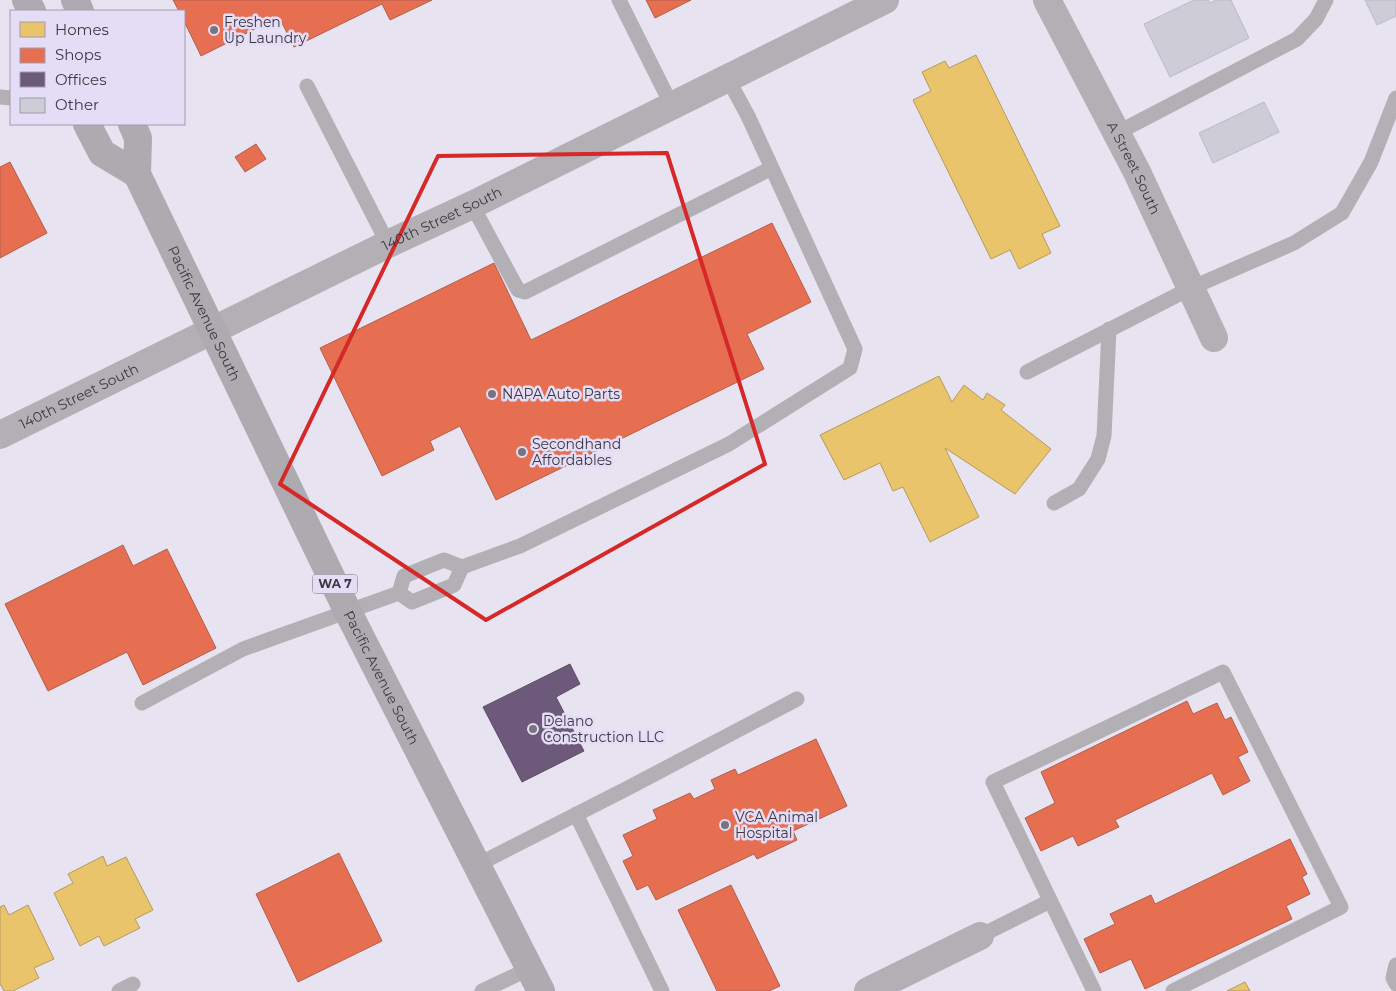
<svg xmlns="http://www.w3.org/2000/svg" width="1396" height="991" viewBox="0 0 1396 991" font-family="Montserrat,sans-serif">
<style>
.homes{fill:#e9c46a;stroke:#b59a5e}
.shops{fill:#e76f51;stroke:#b35e4c}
.offices{fill:#6d597a;stroke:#5e4f69}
.building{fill:#cdccd7;stroke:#bab9c4}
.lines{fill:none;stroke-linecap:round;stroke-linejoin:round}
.lane{stroke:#b3b0b5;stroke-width:15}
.street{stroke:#b3b0b5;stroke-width:28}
.primary{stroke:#adaab0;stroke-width:28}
.marked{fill:none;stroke:#d62828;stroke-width:4;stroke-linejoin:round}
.poi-dot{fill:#77747f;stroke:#e5ddf6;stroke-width:2}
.labels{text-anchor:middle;stroke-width:5;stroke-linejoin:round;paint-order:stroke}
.shield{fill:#e5ddf6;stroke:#6e6a78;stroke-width:1}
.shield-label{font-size:12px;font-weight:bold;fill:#3b3842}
.poi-label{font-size:14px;fill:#3b3842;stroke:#e5ddf6;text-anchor:start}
.street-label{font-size:14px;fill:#3b3842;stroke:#e5ddf6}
</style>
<rect width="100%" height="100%" fill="#e7e3f0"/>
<path class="homes" d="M 976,55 L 1060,226 L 1042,234 L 1051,253 L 1019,269 L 1010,250 L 991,259 L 913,100 L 931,91 L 922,72 L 945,61 L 949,68 Z
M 939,376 L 952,402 L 964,385 L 983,400 L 987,393 L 1005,405 L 1001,410 L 1051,449 L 1015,494 L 945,448 L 979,517 L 930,542 L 903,487 L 893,491 L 880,463 L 844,480 L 820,435 Z
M 103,856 L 107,866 L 126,857 L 153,910 L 135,919 L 140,928 L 104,946 L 99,936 L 80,946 L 54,893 L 73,883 L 68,874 Z
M 4,905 L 9,915 L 28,905 L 54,959 L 34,968 L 39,978 L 13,991 L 4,991 L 1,985 L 0,985 L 0,907 Z
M 1245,982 L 1250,991 L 1227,991 Z"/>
<path class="shops" d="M 173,0 L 432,0 L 390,20 L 382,4 L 294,47 L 279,17 L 201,56 L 184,21 L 184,11 L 179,11 Z
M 646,0 L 691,0 L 655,18 Z
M 256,144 L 266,159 L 245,172 L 235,157 Z
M 10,162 L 47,233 L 0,258 L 0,167 Z
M 772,223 L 811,302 L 747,334 L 764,369 L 496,500 L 460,426 L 430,441 L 434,450 L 382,476 L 320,348 L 494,263 L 531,340 Z
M 123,545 L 133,566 L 167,549 L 216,648 L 143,685 L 127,652 L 48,691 L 5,604 Z
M 1187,701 L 1193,714 L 1217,703 L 1225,720 L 1231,717 L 1248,752 L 1238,757 L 1250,781 L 1223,795 L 1212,773 L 1115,820 L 1119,827 L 1078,846 L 1073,836 L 1041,851 L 1025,818 L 1055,803 L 1041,772 Z
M 816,739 L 847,806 L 793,831 L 797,840 L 757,859 L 754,854 L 656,900 L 648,885 L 637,890 L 623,861 L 633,856 L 623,835 L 657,819 L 653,810 L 690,793 L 694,799 L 715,789 L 711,780 L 735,769 L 738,775 Z
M 1290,839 L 1307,874 L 1302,877 L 1310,894 L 1286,906 L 1292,919 L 1145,989 L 1131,959 L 1100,973 L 1084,939 L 1115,924 L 1110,914 L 1151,895 L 1155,904 Z
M 339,853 L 382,941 L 298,982 L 256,894 Z
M 731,885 L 780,986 L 769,991 L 717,991 L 678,910 Z"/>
<path class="offices" d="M 570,664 L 580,684 L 556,697 L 584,751 L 522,782 L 483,707 Z"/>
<path class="building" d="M 1194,0 L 1208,0 L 1210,3 L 1216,0 L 1231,0 L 1249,38 L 1170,77 L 1144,24 Z
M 1365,0 L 1396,0 L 1396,16 L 1377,25 Z
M 1264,102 L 1279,132 L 1213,163 L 1199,133 Z"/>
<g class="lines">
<path class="lane" d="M 619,0 L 672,106
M 307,86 L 388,244
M 0,97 L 11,98
M 1117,133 L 1297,39 L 1316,19 L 1326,0
M 472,205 L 518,290 L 525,292 L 772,168
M 1027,372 L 1191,288 L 1294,243 L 1342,213 L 1371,162 L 1396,98
M 1054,503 L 1079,489 L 1098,459 L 1104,436 L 1109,329
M 444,560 L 462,567 L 454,585 L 412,602 L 399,593 L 404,576 Z
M 462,567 L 520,546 L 729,444 L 850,368 L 855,349 L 748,116 L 728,79
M 142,703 L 243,649 L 399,593
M 576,814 L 662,991
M 477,865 L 628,788 L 797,699
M 980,936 L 1050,901
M 1396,965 L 1393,978 L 1396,984
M 119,991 L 133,984
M 482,991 L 529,969
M 1094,991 L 993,782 L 1223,672 L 1341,907 L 1173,991"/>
<g class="street">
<path id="s1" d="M 1047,0 L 1137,172 L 1214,338"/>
<path id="s2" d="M 0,435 L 388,244 L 472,205 L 885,0"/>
<path d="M 868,991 L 980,936"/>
</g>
<g class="primary">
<path d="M 26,0 L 32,11"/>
<path d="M 75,0 L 80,11"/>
<path d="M 87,124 L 102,153 L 137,174"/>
<path id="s3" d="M 132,124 L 138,138 L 137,174 L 348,612 L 541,991"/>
</g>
</g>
<path class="marked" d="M 667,153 L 765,464 L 486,620 L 280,484 L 438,156 Z"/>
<g class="poi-dot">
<circle cx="214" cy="30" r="5"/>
<circle cx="492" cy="394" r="5"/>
<circle cx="522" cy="452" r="5"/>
<circle cx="533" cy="729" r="5"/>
<circle cx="725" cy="825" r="5"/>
</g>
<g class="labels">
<rect class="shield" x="312.5" y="574.5" width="45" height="19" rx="4"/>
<g class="shield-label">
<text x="335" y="588">WA 7</text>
</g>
<g class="poi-label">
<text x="224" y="27">Freshen<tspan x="224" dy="16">Up Laundry</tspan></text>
<text x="502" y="399">NAPA Auto Parts</text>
<text x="532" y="449">Secondhand<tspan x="532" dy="16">Affordables</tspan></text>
<text x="543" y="726">Delano<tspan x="543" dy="16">Construction LLC</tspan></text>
<text x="735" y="822">VCA Animal<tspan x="735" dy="16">Hospital</tspan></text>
</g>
<g class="street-label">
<text dy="5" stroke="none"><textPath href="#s1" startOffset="189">A Street South</textPath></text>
<text dy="5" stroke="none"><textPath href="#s2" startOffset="492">140th Street South</textPath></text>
<text dy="5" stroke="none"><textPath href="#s3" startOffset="206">Pacific Avenue South</textPath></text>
<text dy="5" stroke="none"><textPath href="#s2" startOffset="88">140th Street South</textPath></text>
<text dy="5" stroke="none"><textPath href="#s3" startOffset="611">Pacific Avenue South</textPath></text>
</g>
</g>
<rect x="10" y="10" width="175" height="115" fill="#e5ddf6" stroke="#a19bae"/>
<rect x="20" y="22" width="25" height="15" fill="#e9c46a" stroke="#a19bae"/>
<text x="55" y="35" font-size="15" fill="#3b3842">Homes</text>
<rect x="20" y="48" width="25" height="15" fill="#e76f51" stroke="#a19bae"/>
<text x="55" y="60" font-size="15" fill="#3b3842">Shops</text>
<rect x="20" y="72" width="25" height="15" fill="#6d597a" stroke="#a19bae"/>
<text x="55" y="85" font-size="15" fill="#3b3842">Offices</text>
<rect x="20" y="98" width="25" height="15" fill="#cdccd7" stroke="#a19bae"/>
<text x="55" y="110" font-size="15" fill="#3b3842">Other</text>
</svg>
